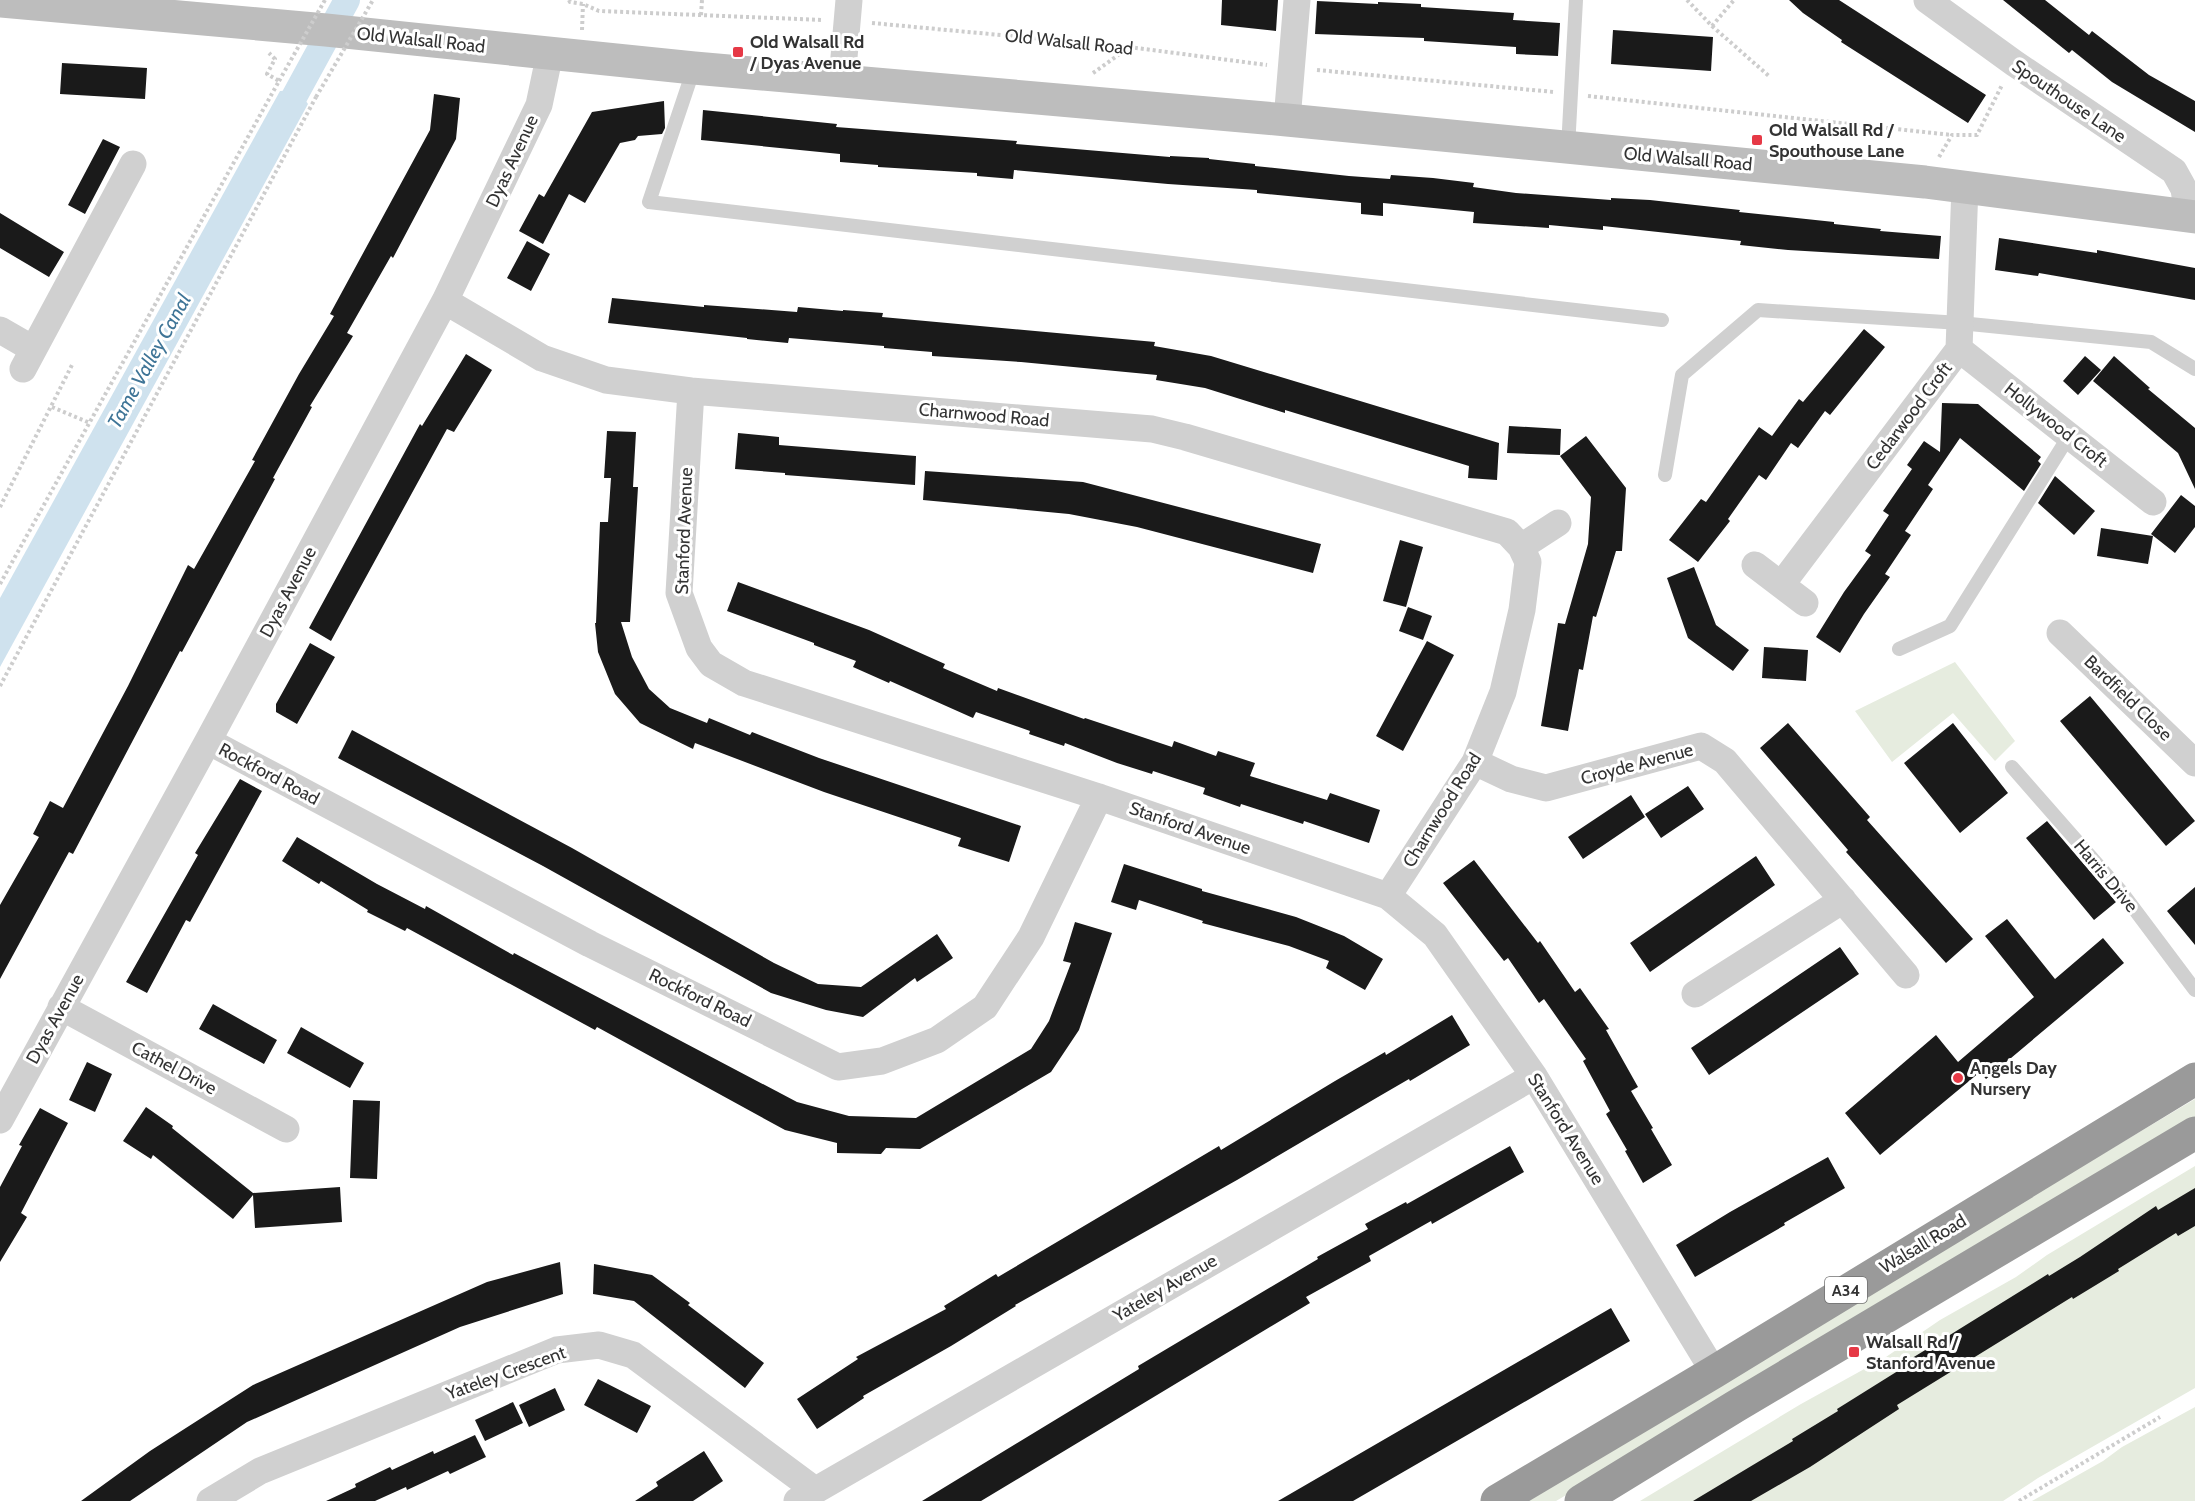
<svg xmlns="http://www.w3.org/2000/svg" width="2195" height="1501" viewBox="0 0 2195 1501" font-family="Cabin,sans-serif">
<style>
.green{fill:#e6ecdf}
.water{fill:#cfe2ee}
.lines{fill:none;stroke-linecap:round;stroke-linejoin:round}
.canal{stroke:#cfe2ee;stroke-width:26}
.building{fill:#1a1a1a}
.path{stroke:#cdcdcd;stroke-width:4;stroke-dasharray:3 3;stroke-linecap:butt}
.lane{stroke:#d0d0d0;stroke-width:14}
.street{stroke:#d0d0d0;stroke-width:27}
.secondary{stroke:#bdbdbd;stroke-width:33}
.highway{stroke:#9a9a9a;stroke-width:33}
.path-bridge{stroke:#cdcdcd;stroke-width:4;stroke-dasharray:3 3;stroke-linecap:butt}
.poi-dot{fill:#e63946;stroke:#fff;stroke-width:2}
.labels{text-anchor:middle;stroke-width:6;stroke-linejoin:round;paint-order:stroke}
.shield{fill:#fff;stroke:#707070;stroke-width:1.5}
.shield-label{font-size:16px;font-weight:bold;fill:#333}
.street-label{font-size:18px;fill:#333;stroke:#fff}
.poi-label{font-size:18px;font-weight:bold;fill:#333;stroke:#fff;text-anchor:start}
.water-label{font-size:20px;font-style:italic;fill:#3f7597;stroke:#fff}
</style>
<rect width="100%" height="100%" fill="#fff"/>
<path class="green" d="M 1955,662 L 2015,741 L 1995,761 L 1953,713 L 1892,762 L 1855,711 Z
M 2195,1099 L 2195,1117 L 2055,1205 L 1556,1501 L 1520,1501 Z
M 2195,1166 L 2195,1388 L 2038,1478 L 2003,1501 L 1640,1501 L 1801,1404 L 1886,1357 L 1940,1320 L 2016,1277 L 2047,1255 Z
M 2195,1407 L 2195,1501 L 2032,1501 L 2103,1461 L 2122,1447 Z"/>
<path class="water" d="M 298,90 L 308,104 L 0,667 L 0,598 L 280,91 Z"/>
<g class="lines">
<path class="canal" d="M 281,121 L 347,0"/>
</g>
<path class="building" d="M 1222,0 L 1278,0 L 1276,31 L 1221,25 Z
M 1789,0 L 1839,0 L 1986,95 L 1968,123 L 1841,42 L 1842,40 L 1803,13 Z
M 2003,0 L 2045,0 L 2089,35 L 2092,31 L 2149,75 L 2195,101 L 2195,132 L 2112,82 L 2072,50 L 2069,53 Z
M 1317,1 L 1378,4 L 1378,2 L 1421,4 L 1421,7 L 1514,13 L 1513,20 L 1560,23 L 1558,56 L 1516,54 L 1516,47 L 1424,41 L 1424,38 L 1315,34 Z
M 1613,30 L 1713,37 L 1711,71 L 1611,64 Z
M 62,63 L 147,68 L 145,99 L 60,94 Z
M 434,94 L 460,98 L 456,139 L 393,258 L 391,256 L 347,333 L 353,336 L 310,406 L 312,407 L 273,478 L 275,479 L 182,652 L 180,651 L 73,854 L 69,852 L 0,979 L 0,905 L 39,837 L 33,834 L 50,801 L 63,808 L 128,686 L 188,565 L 194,569 L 255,461 L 252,460 L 299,374 L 334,316 L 330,314 L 430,130 Z
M 664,101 L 665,128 L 662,134 L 638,136 L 635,140 L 620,143 L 585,203 L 569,194 L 543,244 L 519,231 L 539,194 L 544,197 L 592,112 Z
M 703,110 L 837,124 L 836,127 L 1017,141 L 1016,144 L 1170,157 L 1170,156 L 1209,158 L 1209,159 L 1255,164 L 1255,166 L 1349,176 L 1390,179 L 1391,175 L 1433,178 L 1474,183 L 1473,187 L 1516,193 L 1611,200 L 1611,198 L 1650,200 L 1740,210 L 1739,212 L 1834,222 L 1834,224 L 1881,229 L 1880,231 L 1941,236 L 1939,259 L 1788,250 L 1740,245 L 1741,241 L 1603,226 L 1603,230 L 1549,225 L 1549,228 L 1473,223 L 1474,212 L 1383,203 L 1383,216 L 1361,214 L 1361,203 L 1257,193 L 1257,190 L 1168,184 L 1014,170 L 1013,179 L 977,176 L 977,173 L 878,167 L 878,165 L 840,162 L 840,154 L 701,140 Z
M 103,139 L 120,147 L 85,214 L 68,205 Z
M 0,213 L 64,252 L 49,277 L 0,248 Z
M 1999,238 L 2097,253 L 2097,250 L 2195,268 L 2195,300 L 2039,273 L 2038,276 L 1995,270 Z
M 527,241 L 550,254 L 531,291 L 507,278 Z
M 612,298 L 704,307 L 704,305 L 797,312 L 798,307 L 843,311 L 843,310 L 883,313 L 882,317 L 1155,342 L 1154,346 L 1211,356 L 1499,443 L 1497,480 L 1468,478 L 1469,466 L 1285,410 L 1285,413 L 1205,388 L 1156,380 L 1157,375 L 1021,362 L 932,356 L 932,352 L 884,348 L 884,346 L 789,338 L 788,343 L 747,339 L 747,338 L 608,323 Z
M 1864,329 L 1885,347 L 1830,415 L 1825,411 L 1798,448 L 1791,443 L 1766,480 L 1759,475 L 1728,519 L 1730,521 L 1698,562 L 1669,540 L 1701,499 L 1706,502 L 1759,427 L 1772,436 L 1799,399 L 1803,402 Z
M 466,354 L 492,370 L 454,432 L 447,429 L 331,641 L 309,628 L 420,424 L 422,426 Z
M 2085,356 L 2101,370 L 2078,395 L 2063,381 Z
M 2114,356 L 2150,388 L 2148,389 L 2195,428 L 2195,489 L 2178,453 L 2093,381 Z
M 1942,403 L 1978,404 L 2041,457 L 2038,461 L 2041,464 L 2024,491 L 1960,438 L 1928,485 L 1933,489 L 1905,531 L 1911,535 L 1885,574 L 1890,577 L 1864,614 L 1840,653 L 1816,637 L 1844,592 L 1871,555 L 1865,551 L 1889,515 L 1883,511 L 1912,469 L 1907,465 L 1924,441 L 1940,452 Z
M 1509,426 L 1561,429 L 1560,455 L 1507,453 Z
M 607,431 L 636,432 L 633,487 L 638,487 L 630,622 L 621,622 L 632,657 L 649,689 L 670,708 L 707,723 L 709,718 L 750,735 L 752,732 L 819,758 L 1021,826 L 1009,862 L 958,846 L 961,838 L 824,792 L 695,743 L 693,749 L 640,723 L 615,694 L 598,652 L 595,623 L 596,623 L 600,522 L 608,522 L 611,478 L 604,478 Z
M 738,433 L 779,437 L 779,445 L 916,456 L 915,485 L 785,475 L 785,473 L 735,469 Z
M 1586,436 L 1626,488 L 1622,551 L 1616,551 L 1596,617 L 1593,616 L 1583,670 L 1579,669 L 1568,731 L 1541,726 L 1558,623 L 1565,624 L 1588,544 L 1591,497 L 1560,456 Z
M 925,471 L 1083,482 L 1321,544 L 1313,573 L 1137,527 L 1069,514 L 923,500 Z
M 2055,476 L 2095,511 L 2074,535 L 2038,503 Z
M 2181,495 L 2195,506 L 2195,527 L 2175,553 L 2151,534 Z
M 2101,528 L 2153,536 L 2148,564 L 2097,556 Z
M 1400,540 L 1423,547 L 1406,607 L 1383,601 Z
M 1694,567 L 1716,625 L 1749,650 L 1733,671 L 1688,638 L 1667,578 Z
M 738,582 L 869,630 L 945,664 L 943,668 L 997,691 L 998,688 L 1084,719 L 1085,718 L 1172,747 L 1174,741 L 1216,756 L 1218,751 L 1255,763 L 1250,776 L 1327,800 L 1330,793 L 1380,810 L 1369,843 L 1304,821 L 1303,824 L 1241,804 L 1240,807 L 1203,794 L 1205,788 L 1153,771 L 1152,774 L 1117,763 L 1065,743 L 1064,746 L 1029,734 L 1030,731 L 976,712 L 973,718 L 890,681 L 889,683 L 853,667 L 856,661 L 814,645 L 814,643 L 727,611 Z
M 1408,607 L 1432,616 L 1423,640 L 1399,631 Z
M 1427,641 L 1454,655 L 1403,751 L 1376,736 Z
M 310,643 L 335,657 L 297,724 L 276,712 L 276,704 Z
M 1764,647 L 1808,650 L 1806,681 L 1762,678 Z
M 2090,696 L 2195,821 L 2166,846 L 2060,721 Z
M 1788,723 L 1870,817 L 1867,820 L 1973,939 L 1946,963 L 1846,852 L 1848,850 L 1760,748 Z
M 1953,723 L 2008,793 L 1960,833 L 1904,763 Z
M 352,730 L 572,848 L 774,963 L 818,984 L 861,987 L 937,934 L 953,958 L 917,982 L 915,978 L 863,1017 L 826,1010 L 771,993 L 543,866 L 338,758 Z
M 240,779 L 262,791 L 190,922 L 186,920 L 147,993 L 126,982 L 198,855 L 195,853 Z
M 1688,786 L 1704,809 L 1661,838 L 1645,814 Z
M 1631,795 L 1645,817 L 1583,859 L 1568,837 Z
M 2047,821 L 2116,902 L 2094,920 L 2026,838 Z
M 297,837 L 377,884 L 425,909 L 426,906 L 513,955 L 514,953 L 797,1102 L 849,1116 L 916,1118 L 1031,1049 L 1049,1021 L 1071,963 L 1063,961 L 1075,922 L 1112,933 L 1079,1030 L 1051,1072 L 920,1149 L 886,1148 L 881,1154 L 837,1153 L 837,1143 L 785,1130 L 597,1027 L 595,1030 L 407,928 L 405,931 L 367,912 L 368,910 L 321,881 L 319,884 L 282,861 Z
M 1756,856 L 1775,885 L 1650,972 L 1630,943 Z
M 1474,860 L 1538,943 L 1540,941 L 1575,992 L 1580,988 L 1609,1029 L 1606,1030 L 1638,1087 L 1631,1091 L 1653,1128 L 1651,1129 L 1672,1165 L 1643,1183 L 1625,1151 L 1627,1150 L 1606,1114 L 1610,1111 L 1583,1061 L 1586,1059 L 1544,999 L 1539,1003 L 1508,958 L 1504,961 L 1443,883 Z
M 1124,864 L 1202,889 L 1202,891 L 1296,917 L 1344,936 L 1383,959 L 1365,990 L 1326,968 L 1329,961 L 1289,946 L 1202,923 L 1203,921 L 1139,900 L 1136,910 L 1111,902 Z
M 2195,887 L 2195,945 L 2167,911 Z
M 2007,919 L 2055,979 L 2103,938 L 2124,963 L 1986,1079 L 1980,1072 L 1880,1155 L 1845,1113 L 1936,1035 L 1958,1062 L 2034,997 L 1985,936 Z
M 1840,947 L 1859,974 L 1709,1075 L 1691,1048 Z
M 213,1004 L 277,1040 L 264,1064 L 199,1029 Z
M 1452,1015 L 1470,1045 L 1410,1081 L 1409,1079 L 1378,1097 L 1237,1180 L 1015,1305 L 1016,1306 L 951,1346 L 863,1396 L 864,1398 L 817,1429 L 797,1399 L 858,1359 L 856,1357 L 946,1309 L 944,1306 L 996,1274 L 998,1277 L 1219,1146 L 1221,1150 L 1335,1081 L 1385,1052 L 1386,1055 Z
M 301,1027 L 364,1063 L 350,1088 L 287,1053 Z
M 87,1062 L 112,1074 L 95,1112 L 69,1100 Z
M 353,1100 L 380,1101 L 377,1179 L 350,1178 Z
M 146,1107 L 173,1126 L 172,1128 L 253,1193 L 340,1187 L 342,1222 L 255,1228 L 253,1195 L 233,1219 L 153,1155 L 151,1159 L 123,1141 Z
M 40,1108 L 68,1123 L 21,1213 L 27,1217 L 0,1262 L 0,1187 L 22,1146 L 19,1145 Z
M 1510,1146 L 1524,1172 L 1432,1224 L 1431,1221 L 1369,1256 L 1371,1261 L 1306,1297 L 1310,1303 L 981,1501 L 922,1501 L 1139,1369 L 1138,1366 L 1318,1259 L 1317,1257 L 1368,1229 L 1365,1224 L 1406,1202 L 1407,1204 Z
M 1828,1157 L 1845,1188 L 1784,1223 L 1785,1225 L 1695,1277 L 1676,1245 L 1730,1212 Z
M 2195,1188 L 2195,1226 L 2178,1236 L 2176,1233 L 2118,1269 L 2119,1271 L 2073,1299 L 2072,1297 L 1897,1405 L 1899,1409 L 1810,1467 L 1751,1501 L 1693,1501 L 1793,1441 L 1792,1439 L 1838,1411 L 1837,1409 L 1901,1369 L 1899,1366 L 1945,1338 L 2048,1274 L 2049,1276 L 2080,1257 L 2156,1206 L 2158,1210 Z
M 560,1262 L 563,1294 L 460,1327 L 247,1422 L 130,1501 L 81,1501 L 150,1451 L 253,1385 L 487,1282 Z
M 594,1264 L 652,1275 L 690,1303 L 688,1305 L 764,1363 L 745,1388 L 634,1301 L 593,1294 Z
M 1611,1308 L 1630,1341 L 1353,1501 L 1278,1501 Z
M 598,1379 L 651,1406 L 637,1433 L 584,1405 Z
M 555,1388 L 565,1410 L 529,1427 L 519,1405 Z
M 513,1402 L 523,1423 L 485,1441 L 475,1420 Z
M 475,1435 L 486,1457 L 450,1474 L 448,1471 L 407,1490 L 406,1487 L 375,1501 L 326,1501 L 356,1487 L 355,1484 L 390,1467 L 392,1470 L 433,1451 L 434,1454 Z
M 704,1451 L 723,1481 L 693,1501 L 635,1501 L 658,1486 L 656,1482 Z"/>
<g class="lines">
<path class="path" d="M 569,0 L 570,2 L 583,4 L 599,11 L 823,20
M 1687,0 L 1712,26 L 1734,0
M 701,15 L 702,0
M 872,23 L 1129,47 L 1267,65
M 1712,26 L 1770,77
M 582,30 L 583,4
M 1317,70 L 1554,92
M 1093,73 L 1128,48
M 1588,96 L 1952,135
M 1939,157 L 1952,135 L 1977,135 L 2002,85
M 52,407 L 90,423
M 0,507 L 73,363
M 0,584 L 279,81 L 267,74 L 275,59 L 269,53
M 0,686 L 316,97
M 2019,1501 L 2160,1417"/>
<path class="lane" d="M 694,68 L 649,202 L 1662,320
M 1568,148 L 1576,0
M 1665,475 L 1682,375 L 1758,310 L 1960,323 L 2151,342 L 2195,369
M 1899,649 L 1950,626 L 2069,436
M 2012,767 L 2120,890 L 2195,990"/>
<path class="street" d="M 1927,0 L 2014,63 L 2174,171 L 2184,189 L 2188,216
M 842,80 L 849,0
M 1287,120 L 1297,0
M 445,301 L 542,358 L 606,380 L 691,391 L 1152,429 L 1185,437 L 1507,532 L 1521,547 L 1528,562 L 1522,610 L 1503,692 L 1475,762 L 1388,896
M 0,330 L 33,349
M 1959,349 L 2153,502
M 23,369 L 133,164
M 691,391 L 679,593 L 699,648 L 711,664 L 744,683 L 1099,797 L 1388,896 L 1435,935 L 1534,1076 L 1714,1372
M 1521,547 L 1558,523
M 1755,565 L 1805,603
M 1782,584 L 1959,349 L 1965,186
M 2060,633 L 2195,763
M 208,741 L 590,944 L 838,1067 L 882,1061 L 937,1040 L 985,1007 L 1031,937 L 1099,797
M 1475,762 L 1511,779 L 1546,788 L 1701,746 L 1725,761 L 1906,975
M 1695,994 L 1843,900
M 61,1007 L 286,1129
M 0,1120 L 208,741 L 445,301 L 539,105 L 550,53
M 210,1501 L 260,1471 L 557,1350 L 599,1345 L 633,1355 L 815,1490
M 797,1501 L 1534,1076"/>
<path class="secondary" d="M 0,1 L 326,30 L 694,68 L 1287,120 L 1925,182 L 2195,217"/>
<path class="highway" d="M 1497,1501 L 1714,1372 L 2195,1079
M 1581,1501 L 1736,1406 L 2195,1133"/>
<path class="path-bridge" d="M 279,81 L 325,0
M 316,97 L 373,0"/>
</g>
<g class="poi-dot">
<rect x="732" y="46" width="12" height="12" rx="3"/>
<rect x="1751" y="134" width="12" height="12" rx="3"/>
<circle cx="1958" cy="1078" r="6"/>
<rect x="1848" y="1346" width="12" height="12" rx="3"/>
</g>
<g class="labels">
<rect class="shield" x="1825" y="1277" width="42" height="26" rx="4.5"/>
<g class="shield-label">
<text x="1846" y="1296">A34</text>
</g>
<g class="street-label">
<text transform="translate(421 40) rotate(6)" y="6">Old Walsall Road</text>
<text transform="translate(1069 42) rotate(6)" y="6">Old Walsall Road</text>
<text transform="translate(2069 101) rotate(34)" y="6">Spouthouse Lane</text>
<text transform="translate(1688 159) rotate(5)" y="6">Old Walsall Road</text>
<text transform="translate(512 161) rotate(-65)" y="6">Dyas Avenue</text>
<text transform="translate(984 415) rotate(5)" y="6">Charnwood Road</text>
<text transform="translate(1909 416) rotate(-53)" y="6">Cedarwood Croft</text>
<text transform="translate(2056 425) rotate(38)" y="6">Hollywood Croft</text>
<text transform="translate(684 531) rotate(-88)" y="6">Stanford Avenue</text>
<text transform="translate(288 592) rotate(-62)" y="6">Dyas Avenue</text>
<text transform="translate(2128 698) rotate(44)" y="6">Bardfield Close</text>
<text transform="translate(1637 764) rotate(-15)" y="6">Croyde Avenue</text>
<text transform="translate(269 774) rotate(28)" y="6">Rockford Road</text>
<text transform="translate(1442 810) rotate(-58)" y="6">Charnwood Road</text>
<text transform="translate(1190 828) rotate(19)" y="6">Stanford Avenue</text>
<text transform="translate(2106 876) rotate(50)" y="6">Harris Drive</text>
<text transform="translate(700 998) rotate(26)" y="6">Rockford Road</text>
<text transform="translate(55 1019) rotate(-61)" y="6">Dyas Avenue</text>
<text transform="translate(174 1068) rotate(28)" y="6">Cathel Drive</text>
<text transform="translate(1566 1129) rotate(58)" y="6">Stanford Avenue</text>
<text transform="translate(1923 1244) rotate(-31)" y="6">Walsall Road</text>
<text transform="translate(1165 1288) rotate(-30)" y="6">Yateley Avenue</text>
<text transform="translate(506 1373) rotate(-20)" y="6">Yateley Crescent</text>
</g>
<g class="poi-label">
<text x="750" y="48">Old Walsall Rd<tspan x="750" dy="21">/ Dyas Avenue</tspan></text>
<text x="1769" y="136">Old Walsall Rd /<tspan x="1769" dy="21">Spouthouse Lane</tspan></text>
<text x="1970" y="1074">Angels Day<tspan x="1970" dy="21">Nursery</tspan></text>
<text x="1866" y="1348">Walsall Rd /<tspan x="1866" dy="21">Stanford Avenue</tspan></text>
</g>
<g class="water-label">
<text transform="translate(149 361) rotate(-61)" y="7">Tame Valley Canal</text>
</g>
</g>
</svg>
